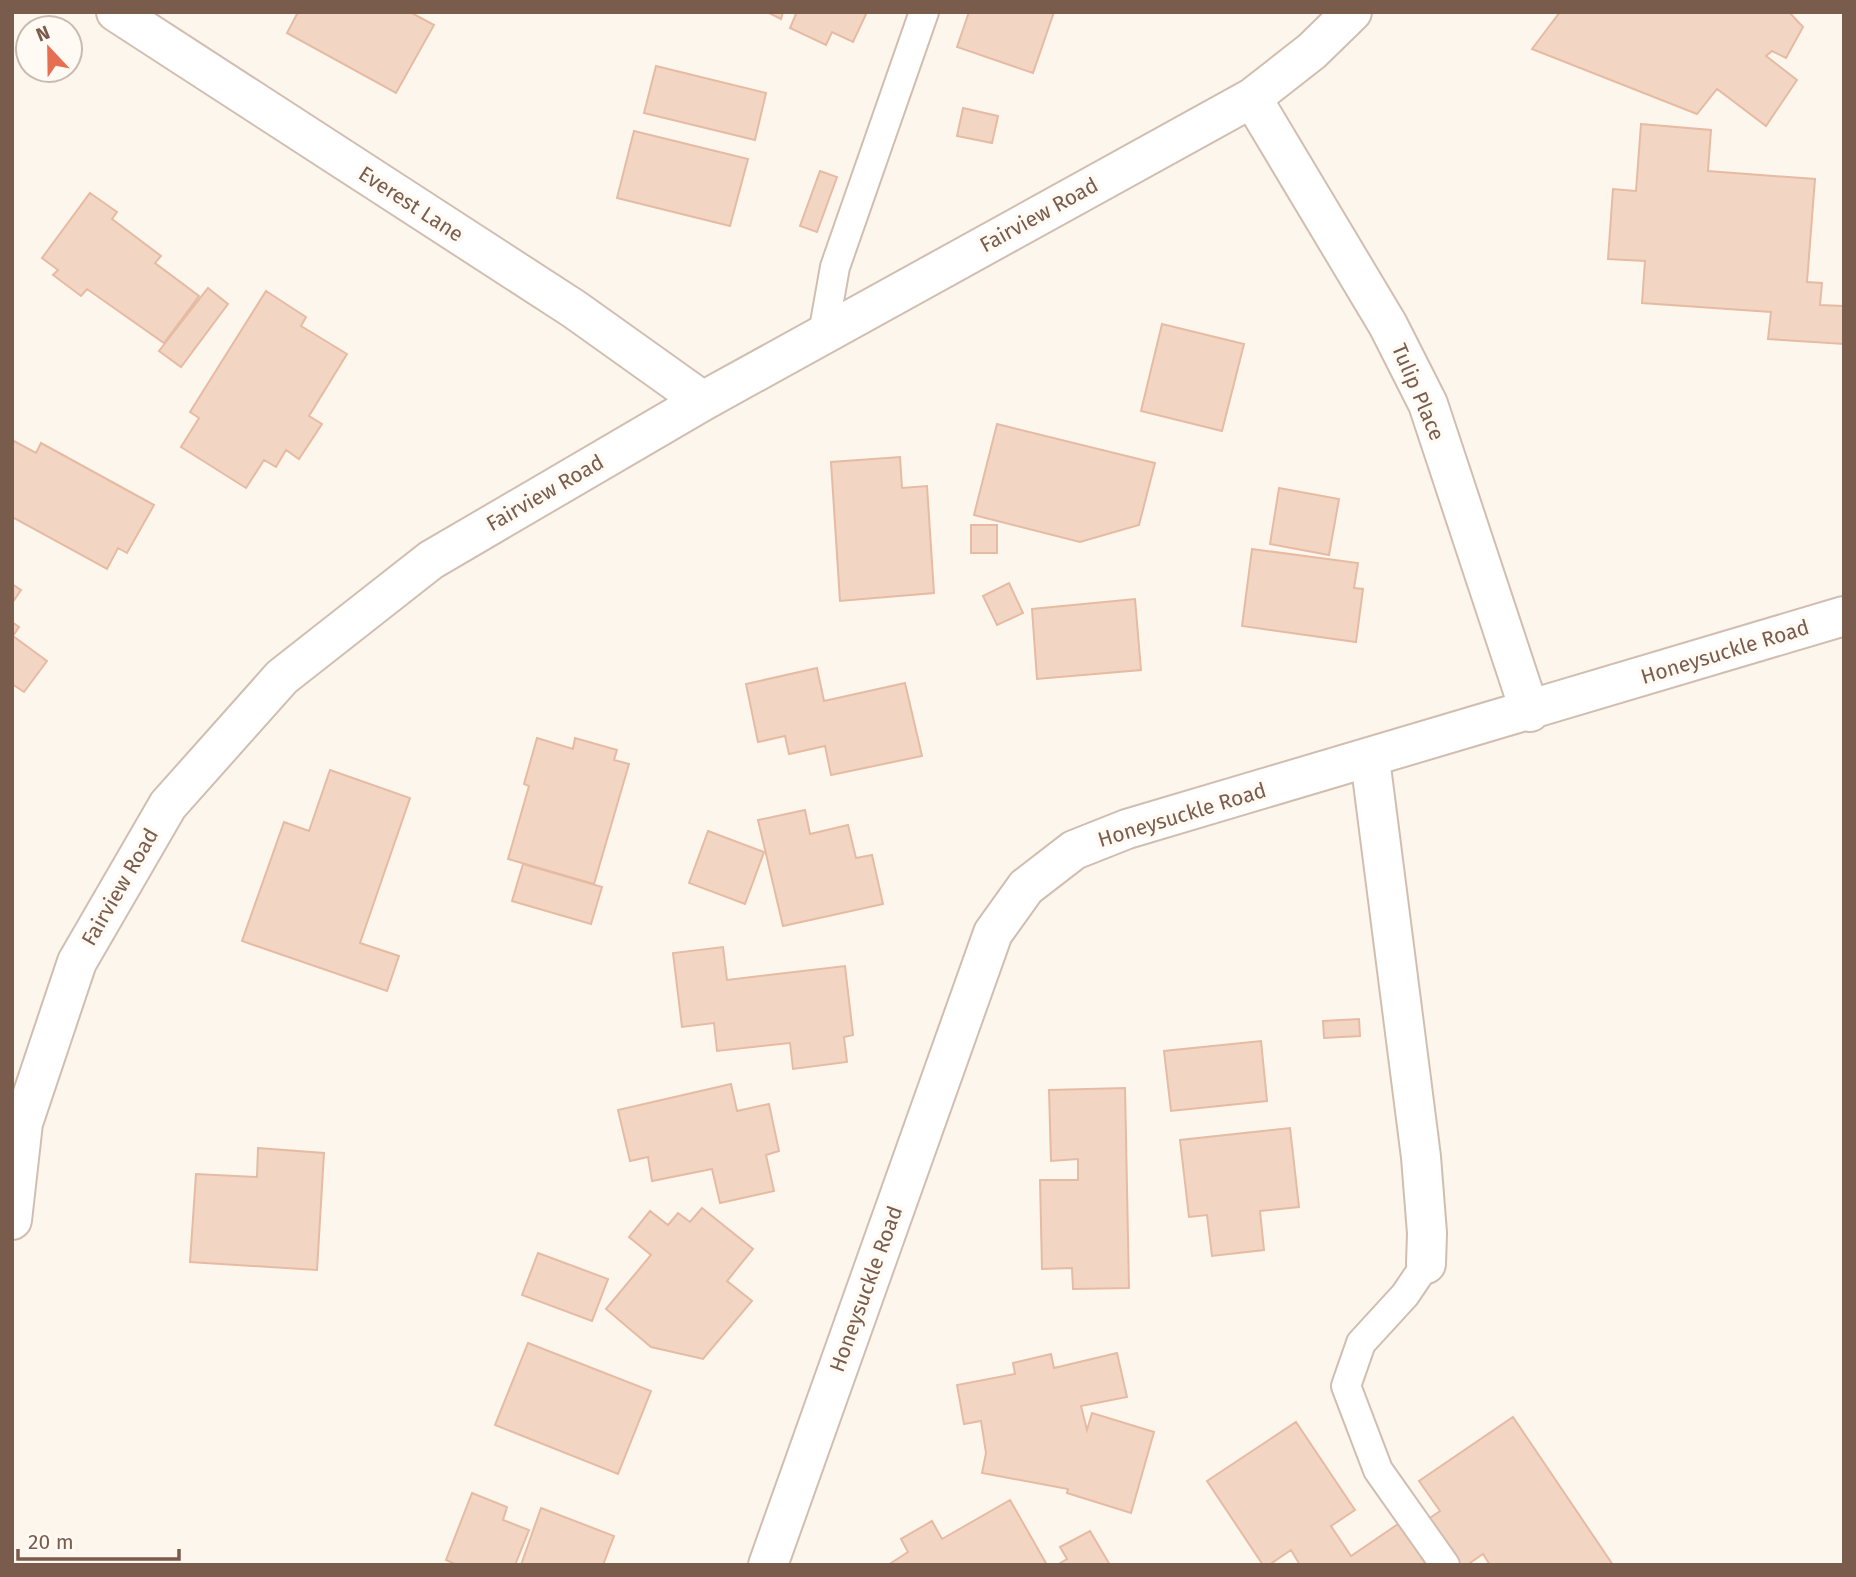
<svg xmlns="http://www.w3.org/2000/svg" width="1856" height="1577" viewBox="0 0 1856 1577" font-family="'Fira Sans',sans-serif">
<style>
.building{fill:#f3d5c3;stroke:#e6bba3;stroke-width:2}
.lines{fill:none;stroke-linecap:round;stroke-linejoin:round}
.lane-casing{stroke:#d1beb0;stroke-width:32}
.street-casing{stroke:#d1beb0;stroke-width:42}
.lane{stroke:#fff;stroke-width:28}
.street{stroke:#fff;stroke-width:38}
.labels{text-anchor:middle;stroke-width:7;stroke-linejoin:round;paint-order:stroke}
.street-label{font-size:21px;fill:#7a5c4d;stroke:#fffaf3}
</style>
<rect width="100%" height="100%" fill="#fdf6ec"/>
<path class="building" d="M 298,12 L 410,12 L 434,25 L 396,93 L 287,33 Z
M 767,12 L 783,12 L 781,19 Z
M 791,12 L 867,12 L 853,42 L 832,32 L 826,45 L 790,28 L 796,14 Z
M 969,12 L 1054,12 L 1033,73 L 957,47 Z
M 1560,12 L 1789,12 L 1803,27 L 1786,58 L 1772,51 L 1766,56 L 1797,80 L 1766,126 L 1717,89 L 1697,114 L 1532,49 Z
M 656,66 L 766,93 L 755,140 L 644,113 Z
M 963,108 L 998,116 L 992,143 L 957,136 Z
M 1641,124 L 1711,130 L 1708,171 L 1815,179 L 1807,282 L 1822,283 L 1820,305 L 1844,306 L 1844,344 L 1768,339 L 1771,312 L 1642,303 L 1645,261 L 1608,259 L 1613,189 L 1636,191 Z
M 634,131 L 748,159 L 730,226 L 617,198 Z
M 820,171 L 837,177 L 817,232 L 800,226 Z
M 90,193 L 117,212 L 112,219 L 161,256 L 155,263 L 199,296 L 164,343 L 87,289 L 81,296 L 53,275 L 58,270 L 42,258 Z
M 208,288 L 228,304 L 181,367 L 159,351 Z
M 266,291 L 306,317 L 301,326 L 347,354 L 309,416 L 322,424 L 299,459 L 286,450 L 276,467 L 264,460 L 246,488 L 181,447 L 199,418 L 190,412 Z
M 1162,324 L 1244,344 L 1222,431 L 1141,411 Z
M 997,424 L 1155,463 L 1139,525 L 1080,542 L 974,515 Z
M 12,440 L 36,453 L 41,443 L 154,505 L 127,553 L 118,548 L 107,569 L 12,517 Z
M 900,457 L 902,488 L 927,486 L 934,593 L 840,601 L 831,462 Z
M 1279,488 L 1339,499 L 1329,555 L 1270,544 Z
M 971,525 L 997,525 L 997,553 L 971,553 Z
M 1252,549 L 1358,563 L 1354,588 L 1363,589 L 1356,642 L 1242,626 Z
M 1009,583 L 1023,613 L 997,625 L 983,596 Z
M 12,584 L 21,590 L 12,603 Z
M 1135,599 L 1141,670 L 1037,679 L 1032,609 Z
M 12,622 L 19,627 L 13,636 L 47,661 L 24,692 L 12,684 Z
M 817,668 L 824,701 L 905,683 L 922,756 L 831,775 L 825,746 L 789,754 L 785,736 L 758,742 L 746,684 Z
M 537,738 L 573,749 L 575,738 L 617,750 L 614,760 L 629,764 L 594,884 L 508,859 L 529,786 L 524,784 Z
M 330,770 L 410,798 L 360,943 L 399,956 L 387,991 L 242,941 L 284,822 L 309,831 Z
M 805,810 L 810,834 L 848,825 L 856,858 L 872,855 L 883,904 L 783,926 L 758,820 Z
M 708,831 L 764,852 L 745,904 L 689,883 Z
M 523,864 L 602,887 L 591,924 L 512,901 Z
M 723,947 L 727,980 L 845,966 L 853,1035 L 844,1037 L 847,1062 L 793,1069 L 790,1043 L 717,1051 L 714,1023 L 682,1027 L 673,953 Z
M 1359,1019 L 1360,1036 L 1324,1038 L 1323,1021 Z
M 1261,1041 L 1267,1101 L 1171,1111 L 1164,1051 Z
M 731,1084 L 737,1111 L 769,1104 L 779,1151 L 766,1155 L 774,1191 L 720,1203 L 712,1169 L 652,1181 L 648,1157 L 630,1161 L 618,1110 Z
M 1125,1088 L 1129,1288 L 1073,1289 L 1072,1268 L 1042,1269 L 1040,1180 L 1078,1180 L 1078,1159 L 1051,1161 L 1049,1090 Z
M 1290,1128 L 1299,1207 L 1260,1211 L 1264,1250 L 1212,1256 L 1207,1215 L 1189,1217 L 1180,1140 Z
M 258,1148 L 324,1153 L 317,1270 L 190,1262 L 196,1174 L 257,1177 Z
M 702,1208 L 753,1249 L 727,1281 L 752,1301 L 703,1359 L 651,1347 L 606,1309 L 651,1255 L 629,1237 L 650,1211 L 668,1225 L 678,1213 L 690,1222 Z
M 538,1253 L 608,1279 L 592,1321 L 522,1295 Z
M 528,1343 L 651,1391 L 618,1474 L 495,1425 Z
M 1117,1353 L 1127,1397 L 1081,1406 L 1087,1430 L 1092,1413 L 1154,1432 L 1131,1513 L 1067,1493 L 1068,1489 L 982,1473 L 986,1453 L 981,1421 L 964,1424 L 957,1385 L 1015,1374 L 1013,1363 L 1051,1354 L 1054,1368 Z
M 1513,1417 L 1613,1565 L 1490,1565 L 1483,1554 L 1467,1565 L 1457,1565 L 1427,1520 L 1440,1511 L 1419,1481 Z
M 1296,1422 L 1355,1510 L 1331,1526 L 1351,1556 L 1401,1522 L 1430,1565 L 1300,1565 L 1291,1550 L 1269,1565 L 1263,1565 L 1207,1481 Z
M 472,1493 L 507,1507 L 503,1520 L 529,1530 L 515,1565 L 457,1565 L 446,1560 Z
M 1010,1500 L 1047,1565 L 888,1565 L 908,1552 L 901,1539 L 932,1521 L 942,1539 Z
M 541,1508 L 614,1536 L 603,1565 L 521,1565 Z
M 1090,1531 L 1110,1565 L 1057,1565 L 1067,1559 L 1060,1547 Z"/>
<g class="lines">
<g class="lane-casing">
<path id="lane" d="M 823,334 L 835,267 L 924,12
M 1426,1264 L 1405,1295 L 1361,1343 L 1346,1386 L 1378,1470 L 1445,1565"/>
</g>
<g class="street-casing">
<path id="street" d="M 116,12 L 574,309 L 703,401
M 1252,98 L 1388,325 L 1428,404 L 1530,712
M 1370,759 L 1421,1157 L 1427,1233 L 1426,1264
M 12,1220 L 23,1123 L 77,962 L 168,805 L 282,677 L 431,560 L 703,401 L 1252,98 L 1312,51 L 1352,12
M 768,1565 L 993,933 L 1026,887 L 1074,850 L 1127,829 L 1844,616"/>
</g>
<use href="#lane" class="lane"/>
<use href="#street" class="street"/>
</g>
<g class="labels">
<g class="street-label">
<text transform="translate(411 204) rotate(33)" y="7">Everest Lane</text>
<text transform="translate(1039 215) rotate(-29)" y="7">Fairview Road</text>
<text transform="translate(1418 392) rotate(67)" y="7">Tulip Place</text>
<text transform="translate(545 493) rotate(-30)" y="7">Fairview Road</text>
<text transform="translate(1725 652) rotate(-17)" y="7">Honeysuckle Road</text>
<text transform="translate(1182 815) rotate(-17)" y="7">Honeysuckle Road</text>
<text transform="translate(120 887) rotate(-60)" y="7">Fairview Road</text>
<text transform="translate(866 1289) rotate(-70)" y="7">Honeysuckle Road</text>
</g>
</g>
<rect width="1856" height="1577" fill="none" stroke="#7a5c4d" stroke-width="28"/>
<g transform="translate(49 49) rotate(338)"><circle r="33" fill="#fffaf3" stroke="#cabbb1" stroke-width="2"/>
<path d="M0-5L12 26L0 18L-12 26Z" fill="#e76f51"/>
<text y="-10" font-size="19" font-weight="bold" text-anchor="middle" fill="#7a5c4d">N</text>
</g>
<path d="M18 1549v10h161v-10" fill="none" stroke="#7a5c4d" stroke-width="3.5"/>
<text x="28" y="1549" font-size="21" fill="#7a5c4d" stroke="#fffaf3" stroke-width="5" paint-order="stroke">20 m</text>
</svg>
